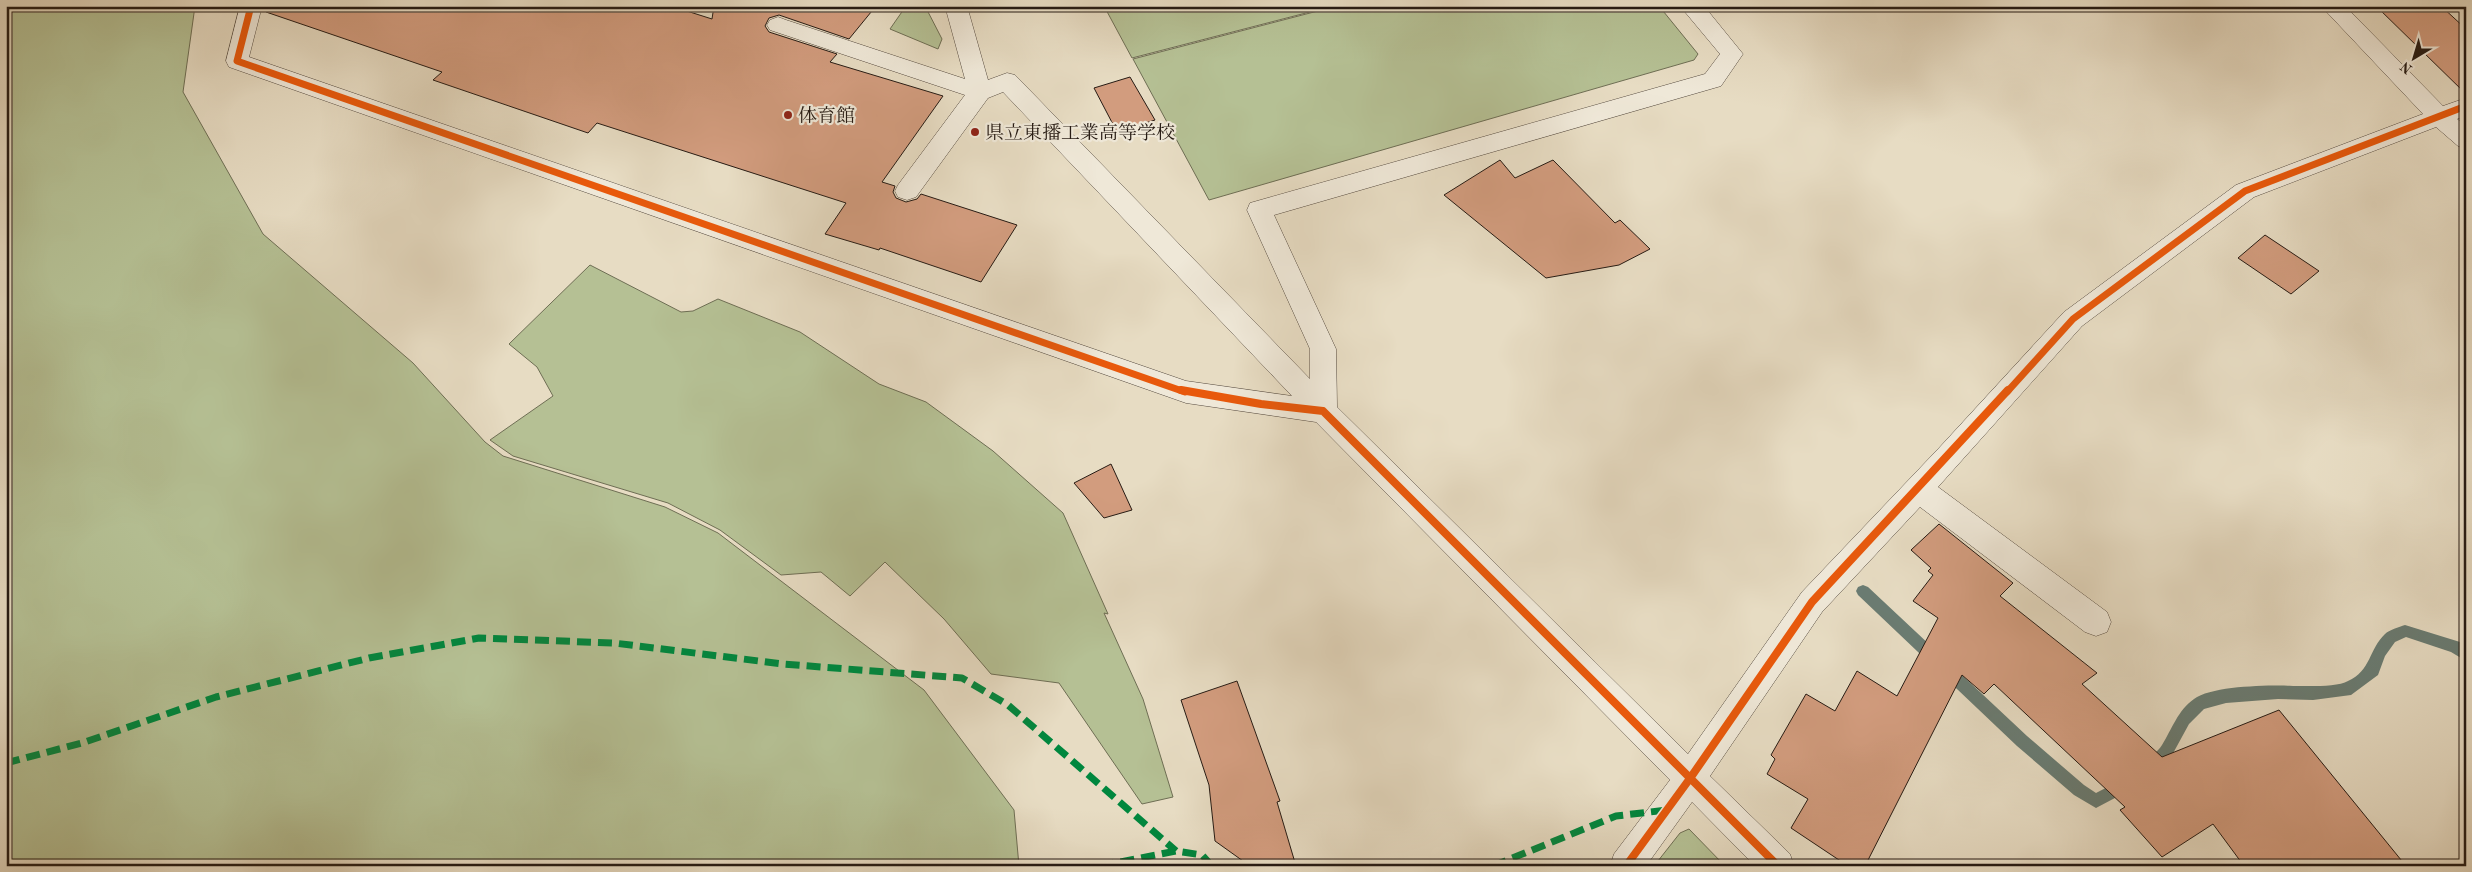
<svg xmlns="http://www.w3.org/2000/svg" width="2472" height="872" viewBox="0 0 2472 872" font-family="'Old Standard TT','Noto Serif JP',serif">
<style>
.green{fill:#b5c094;stroke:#6e6e54}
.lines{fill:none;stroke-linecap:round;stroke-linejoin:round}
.stream{fill:#6a7c73;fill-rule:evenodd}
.building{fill:#d29c7e;stroke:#261b14}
.minor-casing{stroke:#564b40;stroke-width:1}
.minor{fill:#efe8d8;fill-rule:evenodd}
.quiet{stroke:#00873e;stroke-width:7;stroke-dasharray:14 7;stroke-linecap:butt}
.cycleway-far1-casing{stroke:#efe8d8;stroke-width:9}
.cycleway-casing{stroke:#efe8d8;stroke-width:11}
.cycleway-far1{stroke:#e8590c;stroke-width:7}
.cycleway{stroke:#e8590c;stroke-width:8}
.poi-dot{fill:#8f2418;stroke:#efe8d8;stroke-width:2}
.labels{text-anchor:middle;stroke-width:4.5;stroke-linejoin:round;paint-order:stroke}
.poi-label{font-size:19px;fill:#261b14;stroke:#efe8d8;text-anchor:start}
</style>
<rect width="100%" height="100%" fill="#e7dcc3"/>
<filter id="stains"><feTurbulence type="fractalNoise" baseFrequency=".004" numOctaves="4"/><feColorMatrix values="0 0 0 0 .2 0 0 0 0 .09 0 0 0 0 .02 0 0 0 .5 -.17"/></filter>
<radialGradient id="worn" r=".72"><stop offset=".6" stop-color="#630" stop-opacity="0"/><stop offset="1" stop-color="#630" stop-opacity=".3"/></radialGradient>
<path class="green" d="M 6,6 L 195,6 L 183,92 L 263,234 L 413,363 L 485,442 L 503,456 L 665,507 L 718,533 L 924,690 L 1014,810 L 1019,866 L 6,866 Z
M 906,6 L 925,6 L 942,39 L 938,49 L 890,29 Z
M 1104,6 L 1333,6 L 1132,58 Z
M 1337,6 L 1659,6 L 1698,54 L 1694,60 L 1209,200 L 1133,59 Z
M 590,265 L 681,312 L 693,311 L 718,299 L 800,332 L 879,384 L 926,402 L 993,451 L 1063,513 L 1108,614 L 1104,613 L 1143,699 L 1173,797 L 1142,804 L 1059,683 L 991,674 L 944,619 L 885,562 L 850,596 L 821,572 L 781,575 L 720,530 L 668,503 L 513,456 L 490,440 L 553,396 L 537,367 L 509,344 Z
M 1689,829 L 1725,866 L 1654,866 L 1680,833 Z"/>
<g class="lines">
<path class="stream" d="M 1863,585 L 1868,587 L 2027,736 L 2084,785 L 2096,793 L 2125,778 L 2130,780 L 2132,785 L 2130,790 L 2096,808 L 2074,795 L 2017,746 L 1858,595 L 1856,591 L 1858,587 Z
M 2405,625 L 2460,642 L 2466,647 L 2466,661 L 2451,652 L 2406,637 L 2395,642 L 2385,656 L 2378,675 L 2351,695 L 2313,700 L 2278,699 L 2226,703 L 2204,709 L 2189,724 L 2171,757 L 2149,774 L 2144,772 L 2142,767 C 2146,757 2157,754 2162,745 C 2172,729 2178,710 2194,699 C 2213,685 2275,685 2299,686 C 2311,686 2338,687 2348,681 C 2371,671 2369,649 2385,634 C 2389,630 2399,627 2405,625 Z"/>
</g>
<path class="building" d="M 267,6 L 671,6 L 712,19 L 714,6 L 876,6 L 849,39 L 779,15 L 769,18 L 765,26 L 769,32 L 837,54 L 830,62 L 943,96 L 882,182 L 895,186 L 893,192 L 896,198 L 906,202 L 917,199 L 921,194 L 1017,225 L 981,282 L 880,248 L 879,250 L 825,234 L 846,203 L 597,123 L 588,133 L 433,80 L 442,72 L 266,12 Z
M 2376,6 L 2441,6 L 2466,29 L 2466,94 Z
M 1130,77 L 1155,120 L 1117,132 L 1094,88 Z
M 1500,160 L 1515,178 L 1553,160 L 1615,223 L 1620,220 L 1650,249 L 1619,265 L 1546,278 L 1444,195 Z
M 2265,235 L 2319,271 L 2291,294 L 2238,258 Z
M 1111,464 L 1132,510 L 1104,518 L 1074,483 Z
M 1939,524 L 2013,583 L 2000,596 L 2097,673 L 2082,684 L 2162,757 L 2279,710 L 2406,866 L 2244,866 L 2213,824 L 2162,857 L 2120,810 L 2125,807 L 1994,684 L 1984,694 L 1962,675 L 1865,866 L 1848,866 L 1791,828 L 1808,799 L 1767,774 L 1775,759 L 1771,755 L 1806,694 L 1835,711 L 1857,671 L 1897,696 L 1938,618 L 1913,601 L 1933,575 L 1928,571 L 1931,568 L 1911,550 Z
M 1237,681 L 1280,801 L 1277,802 L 1296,866 L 1250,866 L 1215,841 L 1209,785 L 1181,700 Z"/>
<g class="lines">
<g class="minor-casing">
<path id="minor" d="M 240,6 L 262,6 L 249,57 L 1186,381 L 1292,396 L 1003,92 L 988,98 L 916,197 L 907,200 L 898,197 L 895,191 L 898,185 L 965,95 L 770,30 L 767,25 L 770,20 L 778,17 L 786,20 L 965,79 L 945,6 L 967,6 L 988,80 L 1007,73 L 1015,75 L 1310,379 L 1310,349 L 1247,210 L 1250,203 L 1705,74 L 1720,54 L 1680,6 L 1704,6 L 1743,54 L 1721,86 L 1274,215 L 1336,349 L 1337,407 L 1688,754 L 1802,592 L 1939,448 L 2064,312 L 2236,185 L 2423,114 L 2321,6 L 2345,6 L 2443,106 L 2466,98 L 2466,115 L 2457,119 L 2466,126 L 2466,149 L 2458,146 L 2436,127 L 2254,197 L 2082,326 L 1938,487 L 2107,612 L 2111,622 L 2107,632 L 2096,636 L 2085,632 L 1920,507 L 1822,612 L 1710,776 L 1790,854 L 1794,866 L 1755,866 L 1692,802 L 1646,866 L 1610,866 L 1614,854 L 1670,780 L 1316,422 L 1186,403 L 229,67 L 226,61 Z"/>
</g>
<use href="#minor" class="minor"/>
<path class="quiet" d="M 6,763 L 82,743 L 216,697 L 369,658 L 479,638 L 614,643 L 783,664 L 962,678 L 1008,705 L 1176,851
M 1100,866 L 1176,851 L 1202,855 L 1212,866
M 1493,866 L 1616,816 L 1667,810"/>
<g class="cycleway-far1-casing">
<path id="cycleway-far1" d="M 251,6 L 237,61 L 1185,392
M 2007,392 L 2073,319 L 2245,191 L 2466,106"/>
</g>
<g class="cycleway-casing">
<path id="cycleway" d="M 1181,390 L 1261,404 L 1323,411 L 1778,866
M 1626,866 L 1691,777 L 1812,602 L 2008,390"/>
</g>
<use href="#cycleway-far1" class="cycleway-far1"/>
<use href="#cycleway" class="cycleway"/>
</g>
<g class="poi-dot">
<circle cx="788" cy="115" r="5"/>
<circle cx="975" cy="132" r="5"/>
</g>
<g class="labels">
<g class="poi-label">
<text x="798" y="122">体育館</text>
<text x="985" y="139">県立東播工業高等学校</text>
</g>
</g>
<rect width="2472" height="872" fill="none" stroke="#e7dcc3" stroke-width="25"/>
<rect x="8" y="8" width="2457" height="857" fill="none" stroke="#261b14" stroke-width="2.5"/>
<rect x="12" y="12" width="2447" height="847" fill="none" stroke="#261b14"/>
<g transform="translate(2414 58) rotate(218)" stroke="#efe8d8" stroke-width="4" paint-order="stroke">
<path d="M0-4L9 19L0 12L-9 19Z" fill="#261b14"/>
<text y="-8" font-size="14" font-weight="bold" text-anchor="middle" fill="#261b14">N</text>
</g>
<rect width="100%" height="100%" filter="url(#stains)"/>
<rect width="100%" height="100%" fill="url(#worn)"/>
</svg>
